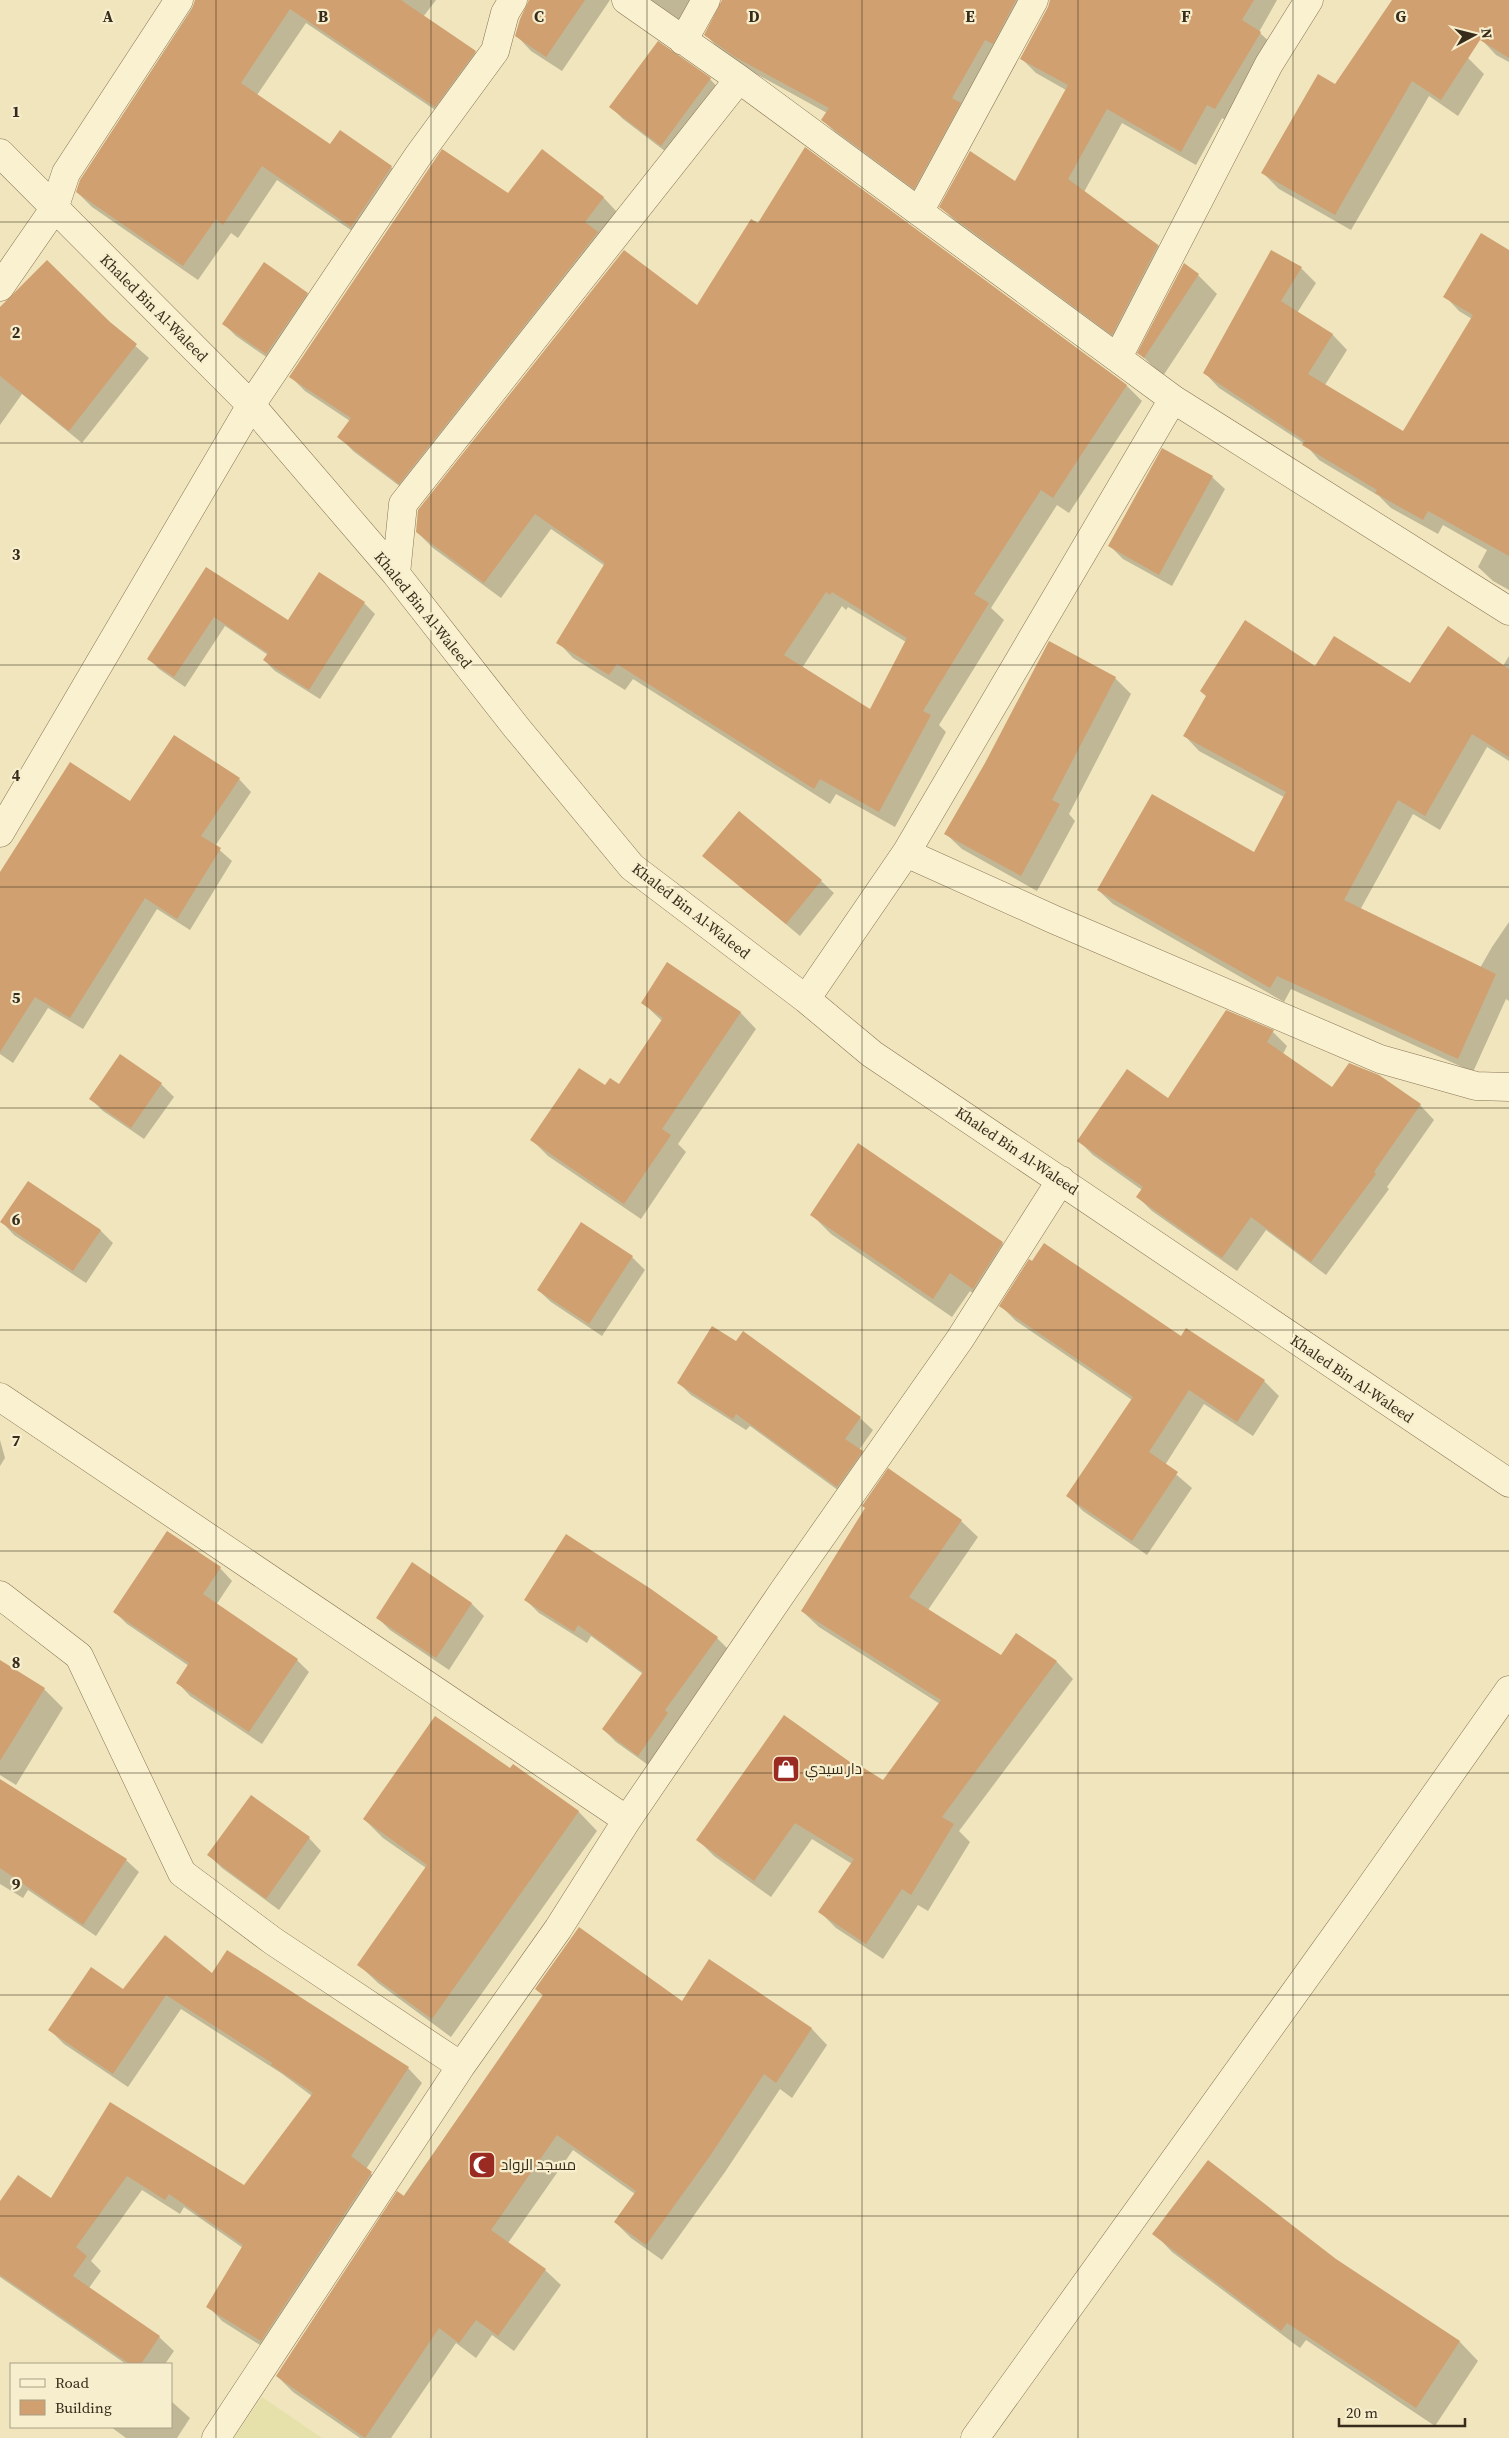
<svg xmlns="http://www.w3.org/2000/svg" width="1509" height="2438" viewBox="0 0 1509 2438" font-family="'Source Serif 4',Cairo,serif">
<style>
.farmland{fill:#e6e1aa}
.shadow{fill:#0003;fill-rule:evenodd}
.building{fill:#d0a071;fill-rule:evenodd}
.lines{fill:none;stroke-linecap:round;stroke-linejoin:round}
.minor-casing{stroke:#887555;stroke-width:29}
.minor{stroke:#faf1d0;stroke-width:28}
.grid{fill:none;stroke:#372b1b;stroke-width:1;stroke-opacity:0.55}
.labels{text-anchor:middle;stroke-width:4.5;stroke-linejoin:round;paint-order:stroke}
.street-label{font-size:15px;fill:#372b1b;stroke:#f7eecd}
.poi-label{font-size:15px;fill:#372b1b;stroke:#f7eecd;text-anchor:start}
.grid-label{font-size:16px;text-anchor:middle;font-weight:bold;fill:#372b1b;stroke:#f7eecd;stroke-width:4.5;stroke-linejoin:round;paint-order:stroke}
</style>
<rect width="100%" height="100%" fill="#f0e5bd"/>
<path class="farmland" d="M 262,2397 L 322,2438 L 234,2438 Z"/>
<path class="shadow" d="M 197,0 L 436,0 L 423,17 L 475,52 L 490,66 L 450,120 L 306,23 L 257,95 L 331,146 L 340,132 L 391,167 L 406,182 L 367,241 L 277,180 L 238,238 L 231,233 L 198,280 L 92,207 L 77,192 L 81,180 Z
M 529,0 L 610,0 L 562,71 L 531,51 L 517,36 Z
M 645,0 L 716,0 L 693,31 Z
M 723,0 L 1044,0 L 929,202 L 838,135 L 823,120 L 827,113 L 751,71 L 720,50 L 706,35 Z
M 1051,0 L 1277,0 L 1259,32 L 1275,47 L 1230,123 L 1222,118 L 1196,165 L 1122,123 L 1084,192 L 1158,245 L 1172,260 L 1127,348 L 956,222 L 941,207 L 1015,183 L 1066,90 L 1036,73 L 1021,58 L 1049,7 Z
M 1478,0 L 1509,0 L 1509,62 L 1496,55 L 1482,40 Z
M 1387,9 L 1468,58 L 1484,74 L 1458,116 L 1429,96 L 1351,230 L 1279,189 L 1263,173 L 1336,86 Z
M 710,79 L 722,92 L 674,158 L 623,119 L 611,107 Z
M 508,195 L 603,197 L 617,212 L 414,497 L 353,451 L 339,436 L 350,421 L 305,391 L 290,376 Z
M 1509,251 L 1509,590 L 1493,581 L 1478,567 L 1487,550 L 1443,525 L 1438,534 L 1391,508 L 1379,496 L 1319,460 L 1305,444 L 1219,388 L 1205,373 L 1301,268 L 1316,283 L 1297,313 L 1333,335 L 1347,350 L 1325,385 L 1404,433 L 1472,319 L 1459,311 L 1445,296 Z
M 1198,275 L 1217,294 L 1163,376 L 1139,353 Z
M 307,294 L 319,306 L 279,366 L 236,336 L 224,324 Z
M 697,307 L 1126,385 L 1142,401 L 1069,513 L 1057,505 L 991,608 L 1004,620 L 939,725 L 946,732 L 895,827 L 836,794 L 830,804 L 633,679 L 625,690 L 573,658 L 558,642 L 605,566 L 551,529 L 501,598 L 433,548 L 417,532 ZM 842,606 L 846,610 L 848,607 L 906,642 L 870,711 L 802,668 Z
M 0,309 L 109,323 L 149,358 L 82,443 L 22,394 L 0,425 Z
M 1212,477 L 1225,489 L 1172,586 L 1123,559 L 1110,546 Z
M 206,568 L 289,622 L 319,574 L 364,603 L 375,614 L 320,699 L 275,671 L 264,660 L 268,655 L 225,626 L 185,687 L 159,669 L 149,659 Z
M 1509,656 L 1509,761 L 1487,747 L 1440,830 L 1413,814 L 1360,910 L 1480,968 L 1492,947 L 1509,922 L 1509,1001 L 1506,999 L 1473,1072 L 1291,989 L 1284,1002 L 1113,904 L 1098,890 L 1254,854 L 1284,797 L 1199,751 L 1185,736 L 1316,667 L 1410,685 L 1503,666 Z
M 1115,678 L 1131,694 L 1069,814 L 1075,821 L 1037,891 L 962,849 L 946,834 Z
M 239,779 L 251,792 L 215,846 L 232,861 L 190,930 L 157,909 L 83,1029 L 48,1008 L 13,1063 L 0,1054 L 0,875 L 131,803 Z
M 704,856 L 821,881 L 834,893 L 800,936 Z
M 642,1002 L 740,1012 L 756,1029 L 678,1144 L 686,1152 L 641,1219 L 548,1156 L 532,1140 L 605,1087 L 619,1086 L 662,1021 Z
M 1273,1032 L 1287,1046 L 1283,1054 L 1333,1089 L 1379,1076 L 1420,1105 L 1434,1120 L 1387,1187 L 1389,1189 L 1326,1275 L 1266,1230 L 1237,1271 L 1152,1211 L 1138,1197 L 1142,1190 L 1093,1155 L 1078,1140 L 1168,1100 Z
M 161,1084 L 174,1097 L 144,1139 L 103,1111 L 91,1099 Z
M 812,1215 L 1002,1243 L 1021,1262 L 993,1307 L 970,1291 L 952,1317 L 831,1234 Z
M 2,1222 L 100,1230 L 113,1243 L 86,1283 L 14,1235 Z
M 632,1257 L 645,1270 L 602,1336 L 551,1302 L 538,1290 Z
M 1001,1306 L 1181,1338 L 1264,1381 L 1279,1396 L 1253,1436 L 1204,1404 L 1165,1465 L 1192,1488 L 1147,1555 L 1083,1511 L 1068,1496 L 1132,1400 L 1016,1321 Z
M 678,1382 L 860,1418 L 873,1430 L 859,1450 L 875,1464 L 850,1499 L 750,1426 L 746,1430 L 691,1395 Z
M 0,1440 L 5,1458 L 0,1466 Z
M 866,1508 L 961,1521 L 978,1537 L 928,1610 L 1001,1657 L 1017,1635 L 1057,1662 L 1073,1679 L 959,1831 L 970,1842 L 928,1911 L 918,1905 L 883,1959 L 836,1928 L 820,1912 L 852,1864 L 812,1839 L 771,1897 L 714,1856 L 698,1840 L 858,1768 L 883,1781 L 940,1704 L 819,1627 L 802,1611 Z
M 412,1564 L 472,1604 L 484,1616 L 449,1670 L 390,1630 L 378,1618 Z
M 220,1568 L 232,1581 L 216,1605 L 297,1660 L 309,1672 L 262,1744 L 190,1696 L 178,1683 L 189,1666 L 127,1624 L 115,1612 Z
M 526,1600 L 717,1638 L 730,1651 L 651,1767 L 616,1742 L 603,1729 L 643,1674 L 591,1636 L 587,1643 L 539,1613 Z
M 0,1662 L 44,1689 L 63,1708 L 16,1785 L 0,1775 Z
M 513,1766 L 579,1812 L 597,1831 L 451,2037 L 378,1983 L 359,1965 L 426,1868 L 383,1838 L 364,1819 L 510,1770 Z
M 0,1792 L 126,1860 L 139,1872 L 96,1936 L 28,1890 L 23,1898 L 0,1884 Z
M 309,1838 L 321,1851 L 279,1910 L 222,1868 L 209,1855 Z
M 710,1961 L 812,2029 L 827,2045 L 792,2098 L 780,2089 L 725,2172 L 662,2260 L 631,2238 L 615,2222 L 635,2194 L 573,2150 L 508,2243 L 545,2270 L 561,2285 L 514,2351 L 492,2335 L 476,2358 L 456,2343 L 391,2438 L 360,2438 L 293,2392 L 277,2376 L 544,1996 L 536,1989 L 682,2003 Z
M 213,1975 L 408,2068 L 422,2083 L 366,2169 L 386,2188 L 276,2355 L 222,2321 L 208,2306 L 243,2248 L 184,2207 L 180,2214 L 142,2190 L 91,2261 L 101,2271 L 89,2288 L 159,2337 L 174,2351 L 165,2364 L 126,2364 L 0,2277 L 0,2203 L 52,2199 L 111,2104 L 245,2187 L 312,2096 L 281,2073 L 181,2009 L 128,2087 L 64,2044 L 50,2030 L 124,1991 Z
M 1154,2233 L 1336,2260 L 1460,2342 L 1478,2361 L 1435,2426 L 1306,2340 L 1300,2348 L 1172,2252 Z
M 171,2401 L 190,2418 L 177,2438 L 126,2438 L 111,2427 L 171,2427 Z"/>
<path class="building" d="M 195,0 L 401,0 L 476,51 L 435,107 L 290,9 L 241,83 L 330,144 L 340,130 L 392,166 L 351,227 L 262,166 L 223,225 L 216,219 L 183,266 L 76,192 L 80,180 L 192,9 Z
M 529,0 L 585,0 L 546,57 L 515,36 L 520,19 Z
M 722,0 L 1016,0 L 993,44 L 985,40 L 952,98 L 961,103 L 914,189 L 821,120 L 829,108 L 735,57 L 704,35 Z
M 1050,0 L 1254,0 L 1242,20 L 1261,32 L 1215,109 L 1207,105 L 1181,152 L 1107,109 L 1068,179 L 1158,245 L 1112,335 L 939,207 L 970,151 L 1015,181 L 1068,85 L 1020,59 L 1048,7 Z
M 1392,0 L 1509,0 L 1509,58 L 1480,40 L 1441,100 L 1412,81 L 1335,215 L 1261,173 L 1318,74 L 1335,84 Z
M 658,41 L 711,78 L 661,146 L 609,107 Z
M 805,147 L 1127,385 L 1053,498 L 1041,490 L 974,594 L 989,603 L 923,711 L 931,715 L 879,812 L 820,779 L 814,789 L 617,664 L 609,675 L 556,643 L 605,563 L 535,514 L 484,583 L 416,532 L 418,510 L 624,250 L 697,305 L 751,219 L 758,223 ZM 826,592 L 830,595 L 832,592 L 907,638 L 870,709 L 784,655 Z
M 442,149 L 508,193 L 542,149 L 604,197 L 585,222 L 598,232 L 399,484 L 337,437 L 351,418 L 289,377 Z
M 1481,233 L 1509,250 L 1509,556 L 1428,511 L 1423,520 L 1375,493 L 1377,490 L 1302,445 L 1305,441 L 1203,373 L 1271,250 L 1302,267 L 1281,301 L 1333,334 L 1308,374 L 1403,431 L 1473,315 L 1443,297 Z
M 47,260 L 110,322 L 137,344 L 69,431 L 0,376 L 0,307 Z
M 264,262 L 308,293 L 266,354 L 222,324 Z
M 1184,263 L 1199,274 L 1144,358 L 1137,353 Z
M 1162,448 L 1213,476 L 1159,575 L 1108,546 Z
M 206,567 L 288,620 L 319,572 L 365,602 L 309,690 L 263,660 L 268,653 L 214,617 L 174,677 L 147,659 Z
M 1245,620 L 1315,666 L 1334,636 L 1410,683 L 1448,626 L 1509,669 L 1509,757 L 1472,734 L 1425,816 L 1398,800 L 1344,900 L 1496,974 L 1458,1059 L 1277,976 L 1270,988 L 1097,890 L 1152,794 L 1254,852 L 1286,792 L 1183,736 L 1206,696 L 1200,691 Z
M 1049,641 L 1116,677 L 1052,800 L 1060,804 L 1021,876 L 944,834 L 985,763 Z
M 174,735 L 240,778 L 201,836 L 221,848 L 177,919 L 145,898 L 70,1018 L 35,997 L 0,1052 L 0,872 L 70,762 L 130,801 Z
M 739,811 L 822,880 L 786,924 L 702,856 Z
M 667,962 L 741,1012 L 662,1129 L 671,1135 L 624,1204 L 530,1140 L 579,1068 L 605,1085 L 610,1078 L 619,1084 L 663,1018 L 641,1003 Z
M 1226,1010 L 1274,1030 L 1267,1042 L 1332,1087 L 1349,1063 L 1379,1075 L 1421,1104 L 1374,1172 L 1376,1174 L 1311,1262 L 1251,1217 L 1222,1258 L 1136,1197 L 1143,1187 L 1077,1141 L 1127,1069 L 1168,1098 Z
M 120,1054 L 162,1083 L 131,1128 L 89,1099 Z
M 858,1143 L 1003,1242 L 973,1289 L 950,1273 L 933,1299 L 810,1215 Z
M 28,1181 L 101,1230 L 73,1271 L 0,1222 Z
M 581,1222 L 633,1256 L 589,1324 L 537,1290 Z
M 1044,1243 L 1181,1336 L 1186,1328 L 1265,1380 L 1237,1422 L 1189,1390 L 1149,1452 L 1178,1472 L 1132,1541 L 1066,1496 L 1133,1397 L 999,1306 L 1029,1259 L 1032,1261 Z
M 712,1326 L 736,1341 L 743,1331 L 861,1417 L 845,1439 L 863,1451 L 837,1487 L 736,1414 L 733,1419 L 677,1383 Z
M 888,1468 L 962,1520 L 909,1597 L 1001,1655 L 1016,1633 L 1057,1661 L 942,1817 L 954,1824 L 911,1895 L 902,1889 L 866,1944 L 818,1912 L 854,1859 L 795,1823 L 754,1881 L 696,1840 L 784,1715 L 857,1767 L 859,1765 L 883,1780 L 941,1700 L 801,1611 L 865,1508 L 862,1506 Z
M 167,1531 L 221,1567 L 203,1594 L 298,1659 L 249,1732 L 176,1683 L 189,1663 L 113,1612 Z
M 566,1534 L 651,1589 L 718,1637 L 665,1710 L 668,1713 L 638,1756 L 602,1729 L 643,1672 L 578,1625 L 574,1632 L 524,1600 Z
M 412,1562 L 472,1603 L 436,1658 L 376,1618 Z
M 0,1660 L 45,1688 L 0,1761 Z
M 435,1716 L 510,1768 L 513,1764 L 579,1811 L 432,2019 L 357,1965 L 427,1865 L 363,1819 Z
M 0,1779 L 127,1859 L 83,1925 L 0,1868 Z
M 251,1795 L 310,1837 L 266,1899 L 207,1855 Z
M 579,1927 L 682,2001 L 709,1959 L 812,2028 L 776,2083 L 764,2074 L 710,2156 L 646,2245 L 614,2222 L 636,2191 L 557,2135 L 491,2230 L 546,2269 L 498,2336 L 476,2320 L 459,2343 L 439,2328 L 365,2438 L 276,2376 L 397,2191 L 404,2196 L 543,1995 L 535,1989 Z
M 165,1935 L 212,1973 L 227,1950 L 409,2067 L 351,2156 L 372,2172 L 261,2341 L 206,2307 L 243,2245 L 169,2194 L 165,2200 L 127,2176 L 76,2247 L 87,2256 L 73,2276 L 160,2336 L 141,2364 L 130,2364 L 0,2275 L 0,2201 L 18,2175 L 51,2198 L 110,2102 L 244,2185 L 313,2093 L 271,2065 L 272,2063 L 166,1995 L 113,2074 L 48,2030 L 91,1967 L 123,1989 Z
M 1208,2160 L 1336,2259 L 1460,2341 L 1416,2408 L 1287,2323 L 1281,2331 L 1152,2234 Z"/>
<g class="lines">
<g class="minor-casing">
<path id="minor" d="M 626,0 L 739,79 L 1173,399 L 1509,611
M 683,41 L 706,0
M 0,153 L 251,405 L 396,574 L 516,727 L 632,867 L 806,999 L 872,1054 L 1509,1483
M 919,212 L 1034,0
M 0,287 L 54,209 L 66,173 L 179,0
M 1118,357 L 1269,64 L 1309,0
M 396,574 L 403,504 L 739,79
M 0,833 L 251,405 L 418,156 L 495,51 L 505,13 L 513,0
M 906,853 L 1055,920 L 1380,1059 L 1476,1086 L 1509,1087
M 806,999 L 906,853 L 1173,399
M 0,1397 L 627,1820
M 0,1595 L 79,1656 L 182,1873 L 273,1941 L 461,2066
M 216,2438 L 461,2066 L 558,1929 L 627,1820 L 784,1590 L 960,1339 L 1061,1180
M 975,2438 L 1369,1889 L 1509,1690"/>
</g>
<use href="#minor" class="minor"/>
</g>
<path class="grid" d="M 216,0 L 216,2438M 431,0 L 431,2438M 647,0 L 647,2438M 862,0 L 862,2438M 1078,0 L 1078,2438M 1293,0 L 1293,2438M 0,222 L 1509,222M 0,443 L 1509,443M 0,665 L 1509,665M 0,887 L 1509,887M 0,1108 L 1509,1108M 0,1330 L 1509,1330M 0,1551 L 1509,1551M 0,1773 L 1509,1773M 0,1995 L 1509,1995M 0,2216 L 1509,2216"/>
<defs>
<g id="shop-square" transform="scale(1.4375)"><rect x="-9" y="-9" width="18" height="18" rx="4" fill="#9a2b23" stroke="#f7eecd"/><path d="M-5-2.5h2.3a2.7 3.5 0 0 1 5.4 0H5L5.5 6h-11ZM-1.5-2.5h3a1.5 2.3 0 0 0-3 0Z" fill="#fff"/></g>
<g id="mosque-square" transform="scale(1.4375)"><rect x="-9" y="-9" width="18" height="18" rx="4" fill="#9a2b23" stroke="#f7eecd"/><path d="M3.5-4.9A6 6 0 1 0 3.5 4.9A5 5 0 1 1 3.5-4.9Z" fill="#fff"/></g>
</defs>
<g fill-rule="evenodd">
<use href="#shop-square" x="786" y="1769"/>
<use href="#mosque-square" x="482" y="2165"/>
</g>
<g class="labels">
<g class="street-label">
<text transform="translate(154 308) rotate(45)" y="5">Khaled Bin Al-Waleed</text>
<text transform="translate(423 610) rotate(51)" y="5">Khaled Bin Al-Waleed</text>
<text transform="translate(691 911) rotate(38)" y="5">Khaled Bin Al-Waleed</text>
<text transform="translate(1017 1151) rotate(34)" y="5">Khaled Bin Al-Waleed</text>
<text transform="translate(1352 1379) rotate(34)" y="5">Khaled Bin Al-Waleed</text>
</g>
<g class="poi-label">
<text x="805" y="1774">دار سيدي</text>
<text x="501" y="2170">مسجد الرواد</text>
</g>
</g>
<g class="grid-label">
<text x="108" y="22">A</text>
<text x="323" y="22">B</text>
<text x="539" y="22">C</text>
<text x="754" y="22">D</text>
<text x="970" y="22">E</text>
<text x="1186" y="22">F</text>
<text x="1401" y="22">G</text>
<text x="16" y="117">1</text>
<text x="16" y="338">2</text>
<text x="16" y="560">3</text>
<text x="16" y="781">4</text>
<text x="16" y="1003">5</text>
<text x="16" y="1225">6</text>
<text x="16" y="1446">7</text>
<text x="16" y="1668">8</text>
<text x="16" y="1890">9</text>
</g>
<rect x="10" y="2363" width="162" height="65" fill="#f7eecd" stroke="#aaa086"/>
<rect x="20" y="2379" width="25" height="8" fill="#faf1d0" stroke="#aaa086"/>
<text x="55" y="2388" font-size="15" fill="#372b1b">Road</text>
<rect x="20" y="2400" width="25" height="15" fill="#d0a071" stroke="#aaa086"/>
<text x="55" y="2413" font-size="15" fill="#372b1b">Building</text>
<g transform="translate(1474 35) rotate(83)" stroke="#f7eecd" stroke-width="4" paint-order="stroke">
<path d="M0-4L9 19L0 12L-9 19Z" fill="#372b1b"/>
<text y="-8" font-size="14" font-weight="bold" text-anchor="middle" fill="#372b1b">N</text>
</g>
<path d="M1339 2418v8h126v-8" fill="none" stroke="#372b1b" stroke-width="2.5"/>
<text x="1346" y="2418" font-size="15" fill="#372b1b" stroke="#f7eecd" stroke-width="4" paint-order="stroke">20 m</text>
</svg>
